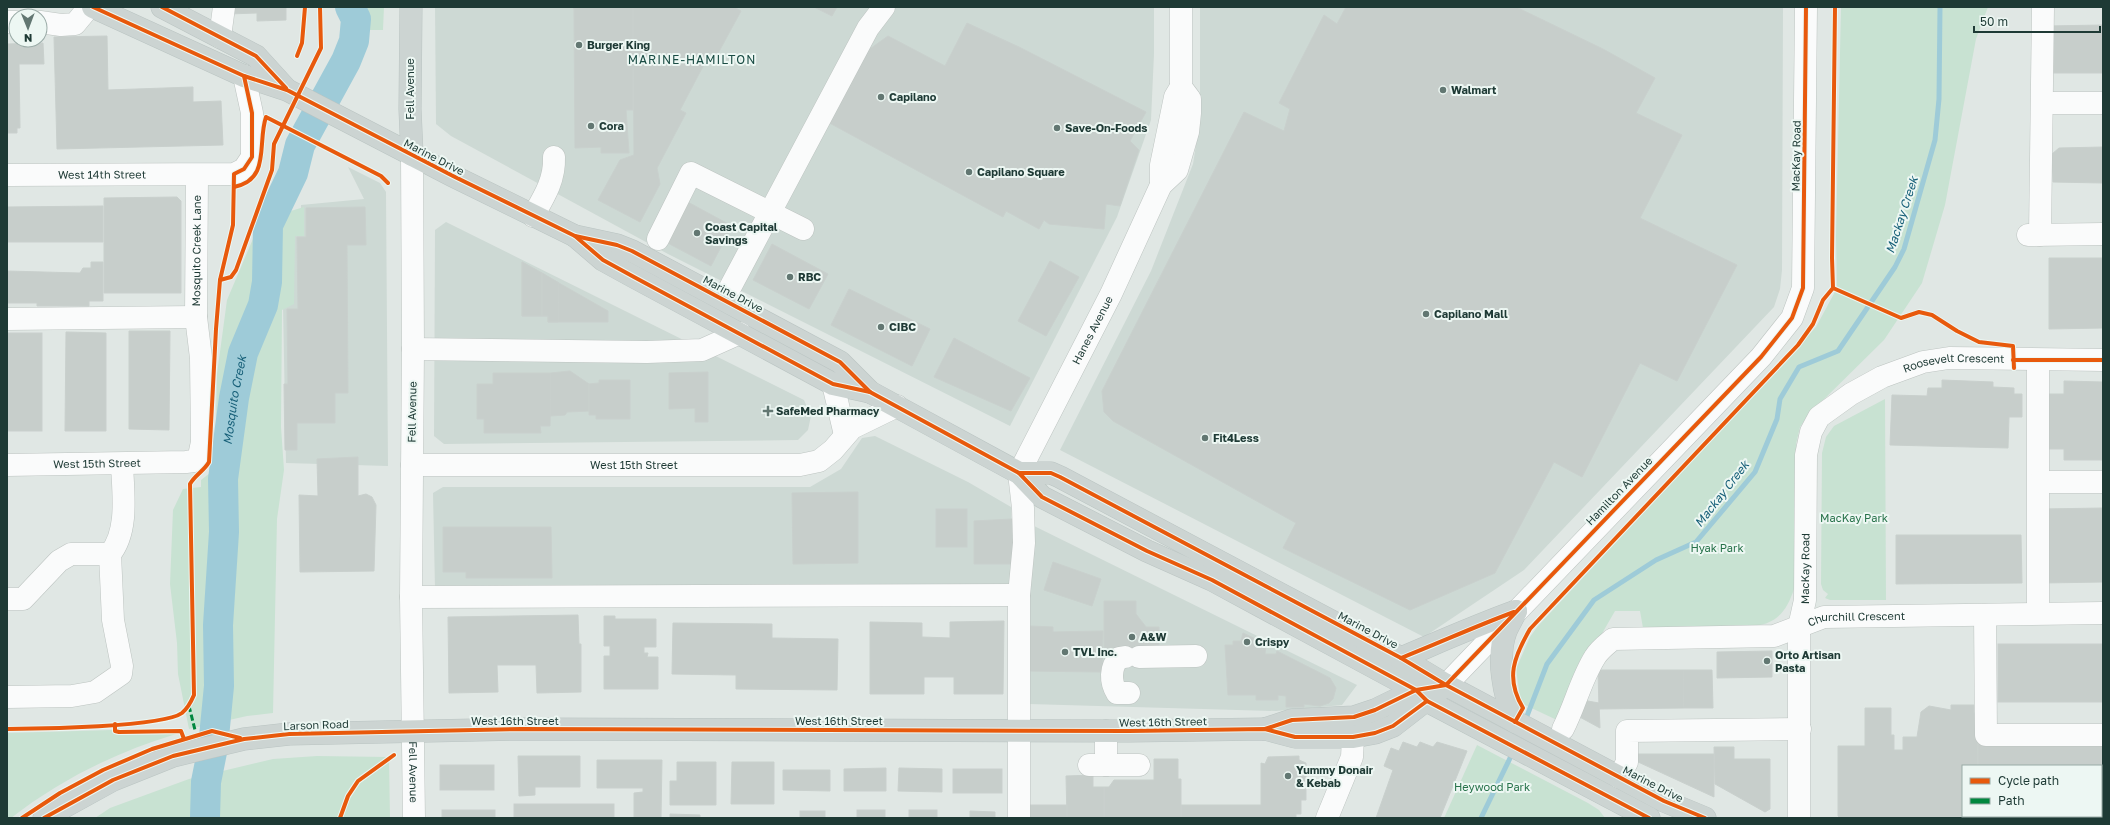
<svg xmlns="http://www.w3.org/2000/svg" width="2110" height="825" viewBox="0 0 2110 825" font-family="'Golos Text',sans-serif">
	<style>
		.built { fill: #cdd9d4 }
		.green { fill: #c8e2d2 }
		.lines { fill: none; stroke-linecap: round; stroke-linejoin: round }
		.stream { stroke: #9ecbd8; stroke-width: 5 }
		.river { stroke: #9ecbd8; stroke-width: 30 }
		.building { fill: #c7cecb; stroke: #c9d0cd }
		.minor-casing { stroke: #bdc4c1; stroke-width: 23 }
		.major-casing { stroke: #bac4c2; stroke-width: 23 }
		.minor { stroke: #fafbfb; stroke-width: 22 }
		.major { stroke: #ccd4d2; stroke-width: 22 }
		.quiet { stroke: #00873e; stroke-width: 3; stroke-dasharray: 6 3; stroke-linecap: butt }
		.cycleway-casing { stroke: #edf7f3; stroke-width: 6 }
		.cycleway { stroke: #e8590c; stroke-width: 4 }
		.poi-dot { fill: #627772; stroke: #edf7f3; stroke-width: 1.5 }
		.labels { text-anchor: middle; stroke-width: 4; stroke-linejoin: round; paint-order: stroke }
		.poi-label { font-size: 11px; font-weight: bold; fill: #1e3a35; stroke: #edf7f3; text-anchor: start }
		.street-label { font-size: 11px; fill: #1e3a35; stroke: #edf7f3 }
		.park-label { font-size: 11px; fill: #27724a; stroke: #edf7f3 }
		.neighbourhood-label { font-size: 12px; letter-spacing: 1px; fill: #1a4c44; stroke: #edf7f3 }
		.water-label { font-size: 12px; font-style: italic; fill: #165f78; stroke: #edf7f3 }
	</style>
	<rect width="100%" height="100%" fill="#e0e7e4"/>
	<g class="built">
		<path d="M435 7H1154V54L1151 120 1117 217 1010 426 668 254 451 136 436 124Z"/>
		<path d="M1200 7H1783L1782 270 1780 289 1774 307 1524 570 1424 637 1060 450 1151 271 1193 164 1200 120Z"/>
		<path d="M348 167 380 183 386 192 388 466 286 463 283 305 292 235 300 232 301 205 364 199Z"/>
		<path d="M446 222 804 400 811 416 808 430 798 440 444 444 434 436 435 230Z"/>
		<path d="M875 436 968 482 1011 507 1013 587 435 589 433 493 443 487H810L841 469 862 438Z"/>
		<path d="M1026 522 1357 685 1342 705 1276 711 1029 704Z"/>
	</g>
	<g class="green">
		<path d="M351 7H384L383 30H351Z"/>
		<path d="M1841 7H1988L1976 39 1945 205 1922 283 1884 340 1808 415 1800 427 1796 444 1794 589C1788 607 1780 621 1760 625L1643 628 1640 611H1615L1585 663 1559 721 1525 705 1520 697 1516 669 1530 637 1538 626 1816 327 1837 288 1836 236Z"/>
		<path d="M304 207V236H295L294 304 282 310 281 427 284 470 277 519 273 713 247 716 189 729 178 674 177 643 170 584 173 510 183 489 201 487V480L210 473 215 462 217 374 227 300 261 220Z"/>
		<path d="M1885 399 1886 600H1830L1825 598 1828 594 1823 590 1821 584 1822 453 1826 437 1834 426Z"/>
		<path d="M112 730 113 733 118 735 176 734C116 752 60 780 11 818H7V733Z"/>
		<path d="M1477 745 1588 803 1599 810 1605 818H1444Z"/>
		<path d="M317 756 389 757 390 818H95L110 808 189 779 273 759Z"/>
	</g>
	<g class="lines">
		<g class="stream">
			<path d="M1525 721 1547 664 1594 600 1656 560 1696 542 1755 472 1777 419 1780 399 1799 367 1838 351 1895 267 1904 249 1935 140 1939 99 1940 7"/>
			<path d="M1481 818 1513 752"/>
		</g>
		<path class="river" id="s1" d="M205 818 206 782 213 747 219 686 218 625 224 532 223 479 234 398 243 353 263 305 267 282 268 225 293 173 300 145 346 61 354 41 356 19 350 7"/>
	</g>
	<g class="building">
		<path d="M229 7H286V20L257 21V13L229 14Z"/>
		<path d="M572 7H633V110H626L629 153H601V147L575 148 574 9Z"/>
		<path d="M633 7H734L741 11 716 57 710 53 680 110 686 113 657 168 660 184 640 222 598 200 620 160 634 155Z"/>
		<path d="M814 7H837L832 16Z"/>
		<path d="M1346 7H1516L1603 49 1655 78 1636 113 1682 135 1640 218 1737 265 1677 381 1640 363 1582 477 1554 462 1495 573 1410 610 1283 548 1296 523 1113 421 1104 412 1102 391 1244 112 1284 131 1290 109 1279 103 1324 15 1337 24Z"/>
		<path d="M967 23 1019 47 1146 112 1130 141 1139 150 1120 206 1106 204 1104 229 1049 224 1044 220 1039 229 1006 211 1003 217 824 120 856 59 888 36 945 66Z"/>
		<path d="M2103 25V73H2050L2047 26Z"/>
		<path d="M107 36 108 90 193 87V102L221 101 223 145 57 149 54 37Z"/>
		<path d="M43 43 44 64H19L20 128H17V133H7V44Z"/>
		<path d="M2103 147V183L2053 182 2052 154 2059 148Z"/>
		<path d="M177 197 181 201V293H104V198Z"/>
		<path d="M684 200 732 226 711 266 662 240Z"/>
		<path d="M103 206V242H7V207Z"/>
		<path d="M365 207 366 245H347L348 393H335V423H297V450H285L284 384H288L287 309H298L297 237H306V208Z"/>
		<path d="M772 244 828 274 809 309 753 280Z"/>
		<path d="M2049 258H2103V328L2049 329Z"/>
		<path d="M1050 261 1079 277 1046 336 1018 321Z"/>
		<path d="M91 262H103V301H89V306H37V303H7V271L80 273 83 268H91Z"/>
		<path d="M522 262 608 311V322H548V316H522Z"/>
		<path d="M522 262 542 273V316H522Z"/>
		<path d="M542 273 559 283 558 322H548V316H542Z"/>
		<path d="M849 289 930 329 912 366 831 325Z"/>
		<path d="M129 331H170L169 430 129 429Z"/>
		<path d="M66 332 106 333V431H65Z"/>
		<rect x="7" y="333" width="35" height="98"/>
		<path d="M954 338 1030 378 1011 411 934 377Z"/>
		<path d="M570 371 589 384V411L567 412 565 415 550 416 551 373Z"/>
		<path d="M708 372V422H695V408L669 409V373Z"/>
		<path d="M493 373H551L550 426H540L541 433H484V419H477V384H493Z"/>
		<path d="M599 380H630V419H596V415H589V384L599 383Z"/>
		<path d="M1942 380 1993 382V387L2014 388V394H2022V417H2009L2008 448 1890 445 1892 395 1927 396 1928 388H1942Z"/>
		<path d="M2064 381 2103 382V460H2064V449H2048L2049 394H2064Z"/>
		<path d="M358 457V496L366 494 372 497 376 505 374 571 300 572 299 495 318 496 317 459Z"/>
		<path d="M858 492V563L793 564 792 493Z"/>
		<path d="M2103 508V582L2043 583 2042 509Z"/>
		<rect x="936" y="509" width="31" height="38"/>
		<path d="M1012 519 1013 564H974V521Z"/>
		<path d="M443 527H551L552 578H466V572H443Z"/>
		<path d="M1896 535H2021L2022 583 1896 584Z"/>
		<path d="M1053 562 1101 579 1092 606 1044 590Z"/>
		<path d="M1104 601H1136V614L1146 627H1159V647L1104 650Z"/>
		<path d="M578 615 579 644H581V692L537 693 536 665H497L498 692 449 693 448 617Z"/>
		<path d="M604 616H615V619H656V647H644V653H648L647 657H658V689H604V656H610V646H604Z"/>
		<path d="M1004 621 1003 694H954V677H924V694H870V622L922 623V637L950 638V622Z"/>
		<path d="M673 623 772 624V638L838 639 837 690 736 689V675L672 674Z"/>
		<path d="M1029 626 1053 627V632L1103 631 1102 672 1028 671Z"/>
		<path d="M1243 633 1266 644 1265 654H1276L1277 651 1330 678 1336 688 1333 699 1329 703 1320 706 1304 704V707H1286V696L1278 695V700H1256V695H1228L1225 645H1233V641H1241Z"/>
		<rect x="1998" y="644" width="105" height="58"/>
		<path d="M1772 651V677L1717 678V652Z"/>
		<path d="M1598 670H1683L1684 708 1599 709Z"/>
		<path d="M1683 670H1712L1713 708H1684Z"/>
		<path d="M1582 700 1599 703 1600 728 1576 715Z"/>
		<path d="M1951 705H1974V713H1977L1978 766H1963V816H1978V818H1840L1838 816V746H1865V708H1891V735H1894V750H1903V737H1917L1921 712 1929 706 1951 710Z"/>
		<path d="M1403 742 1417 747 1420 742 1433 747 1437 742 1467 751 1440 818H1376L1393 770 1384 766 1391 748 1399 751Z"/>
		<path d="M1978 744H2103V818H1978V816H2101V766H1978Z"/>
		<path d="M1714 747H1734V759H1770V809L1765 812 1715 784Z"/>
		<path d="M1637 754H1714V797L1636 761Z"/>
		<path d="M518 756H580V787H535V795L519 796Z"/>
		<path d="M1299 756V760L1306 763V800H1301V814H1296V818H1181V805H1261V763L1265 764 1268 757Z"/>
		<path d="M1154 759H1178V779H1181V818H1104V787H1109L1114 780H1154Z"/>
		<path d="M597 760H662L661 818H634V793L643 792V788H597Z"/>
		<path d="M677 762H716V805H670V781H677Z"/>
		<path d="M732 762H774V804H731Z"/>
		<rect x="440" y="765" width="54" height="25"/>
		<path d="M886 768V791H844V769Z"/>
		<path d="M899 768 942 769V792L898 791Z"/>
		<rect x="953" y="769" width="49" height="24"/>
		<path d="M783 770H830V791L783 790Z"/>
		<path d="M1093 775V787H1104V818H1067L1066 776Z"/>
		<rect x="514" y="804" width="100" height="14"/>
		<rect x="1027" y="805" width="40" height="13"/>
		<rect x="442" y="810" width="53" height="8"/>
		<rect x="857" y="810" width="28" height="8"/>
		<rect x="909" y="810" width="28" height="8"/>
		<rect x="800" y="811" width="25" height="7"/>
		<path d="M970 811 995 812V818H970Z"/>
		<path d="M670 814 700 815V818H670Z"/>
	</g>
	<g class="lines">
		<defs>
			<g id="minor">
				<path d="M7 22H16"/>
				<path d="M40 22 61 25 75 24 89 7"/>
				<path d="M220 37 224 7"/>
				<path d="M2043 103H2103"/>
				<path id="s2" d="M412 155 413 349 411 597 414 818"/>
				<path id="s3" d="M7 175 234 174 244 169 252 157V113L244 76"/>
				<path d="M1161 185 1177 170 1188 132 1190 113V99L1181 87V7"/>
				<path d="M533 216C544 197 555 180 554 157"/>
				<path d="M2028 235 2103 234"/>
				<path d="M2040 235 2043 7"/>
				<path d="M658 239 691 173 803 229"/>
				<path d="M724 299 868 28 884 7"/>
				<path d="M7 319 196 317"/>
				<path d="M413 349 647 352 702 350 740 333"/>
				<path d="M2038 360V613"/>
				<path d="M833 384 845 435"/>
				<path id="s4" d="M7 465 186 462 194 461 199 456 202 442 201 358 196 317 197 176"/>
				<path id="s5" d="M412 465H800L819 461 833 450 852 428 897 406"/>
				<path d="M2040 482H2103"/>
				<path d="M411 597 1019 595"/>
				<path d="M7 599H23L59 561 71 554H110"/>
				<path d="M1985 615 1986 735H2103"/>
				<path d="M1125 657 1119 658C1110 667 1110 682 1117 693H1129"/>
				<path d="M1139 657 1196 656"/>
				<path d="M1446 685 1761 357 1792 318 1803 288 1806 7"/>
				<path d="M7 697 72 696 95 692 121 674 122 666 113 620 110 554C129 531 123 492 122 464"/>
				<path id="s6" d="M1563 729C1575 706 1581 679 1595 657 1599 650 1607 644 1613 639L1774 636 1824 617 2103 613"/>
				<path d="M1106 731V765"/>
				<path d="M1089 765H1139"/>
				<path d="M1619 777 1627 762V731L1800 729"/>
				<path id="s7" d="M1019 818V595L1024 543 1023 508 1019 473 1111 294 1161 185V165L1175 97 1181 87"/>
				<path d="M1327 818 1352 757 1354 718"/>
				<path id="s8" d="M1799 818V627L1805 600 1806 455 1811 432 1819 417 1851 394 1882 377 1923 362 1949 358 2103 360"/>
			</g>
			<g id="major">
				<path d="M93 7 244 76 287 90 453 176 575 236 617 245 632 251 840 362 870 392"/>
				<path d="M162 7 256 56 286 89"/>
				<path d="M411 7 410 109 412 155"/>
				<path d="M575 236 603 260 634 277 833 384 870 392 1019 473 1042 497 1147 551 1212 580 1416 690 1427 701 1649 818"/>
				<path d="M1019 473H1051L1060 477 1401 658 1446 685 1664 801 1705 818"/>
				<path d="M1401 658C1439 642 1477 625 1516 611"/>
				<path d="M1515 722C1504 697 1496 657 1506 631 1509 624 1513 618 1516 611"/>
				<path d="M1265 729 1292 720 1354 717 1375 710 1416 690 1426 688"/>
				<path d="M44 818 113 780 173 756 244 739 289 734 521 729 1129 731 1265 729 1295 737H1353L1375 733 1393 726 1446 685"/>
			</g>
		</defs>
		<use href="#minor" class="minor-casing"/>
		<use href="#major" class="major-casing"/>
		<use href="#minor" class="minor"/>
		<use href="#major" class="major"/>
		<path class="quiet" d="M189 706 195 730"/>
		<defs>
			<g id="cycleway">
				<path d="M93 7 244 76 287 90 453 176 575 236 617 245 632 251 840 362 870 392"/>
				<path d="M162 7 256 56 286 88"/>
				<path d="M297 56 302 43 305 7"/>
				<path d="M234 187C271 180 257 143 266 117L381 176 388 183"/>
				<path d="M575 236 603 260 634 277 833 384 870 392 1019 473 1042 497 1147 551 1212 580 1416 690 1427 701 1649 818"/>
				<path d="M220 280 231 277 236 270 272 170 274 144 321 48 320 7"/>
				<path d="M1833 288 1901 318 1919 312 1932 315 1957 331 1979 342 2013 346 2014 368"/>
				<path d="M2013 360H2103"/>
				<path d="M1019 473H1051L1060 477 1401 658 1446 685 1664 801 1705 818"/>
				<path d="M1401 658C1439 643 1476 626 1514 612"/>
				<path d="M1446 685 1761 357 1792 318 1803 288 1806 7"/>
				<path d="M1515 722 1523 708C1505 678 1514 657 1530 629L1798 345 1813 324 1823 300 1833 288 1832 258 1835 7"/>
				<path d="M115 724V731L119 732 181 731 184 739"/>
				<path d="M7 729C37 729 163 727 182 713 188 708 191 702 194 695L190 484C195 475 204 471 209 462L216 329 220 280 233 225 234 174 244 169 252 157V113L244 76"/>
				<path d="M1265 729 1292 720 1354 717 1375 710 1416 690 1446 685"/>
				<path d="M22 818 60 793 103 770 152 749 212 731 240 738"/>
				<path d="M44 818 113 780 173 756 244 739 289 734 521 729 1129 731 1265 729 1295 737H1353L1375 733 1393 726 1427 701"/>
				<path d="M340 818 348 796 358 781 394 755"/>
			</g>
		</defs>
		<use href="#cycleway" class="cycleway-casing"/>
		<use href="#cycleway" class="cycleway"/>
	</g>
	<g class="poi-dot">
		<circle cx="579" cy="45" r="4"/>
		<circle cx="1443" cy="90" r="4"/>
		<circle cx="881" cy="97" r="4"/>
		<circle cx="591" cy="126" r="4"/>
		<circle cx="1057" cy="128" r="4"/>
		<circle cx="969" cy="172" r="4"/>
		<circle cx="697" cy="233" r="4"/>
		<circle cx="790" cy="277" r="4"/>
		<circle cx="1426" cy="314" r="4"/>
		<circle cx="881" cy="327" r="4"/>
		<path d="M766 405h4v4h4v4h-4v4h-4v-4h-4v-4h4z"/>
		<circle cx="1205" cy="438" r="4"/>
		<circle cx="1132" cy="637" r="4"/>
		<circle cx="1247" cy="642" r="4"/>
		<circle cx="1065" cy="652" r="4"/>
		<circle cx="1767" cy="661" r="4"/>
		<circle cx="1288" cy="776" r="4"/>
	</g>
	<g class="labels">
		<g class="poi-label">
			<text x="587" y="49">Burger King</text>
			<text x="1451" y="94">Walmart</text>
			<text x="889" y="101">Capilano</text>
			<text x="599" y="130">Cora</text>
			<text x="1065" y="132">Save-On-Foods</text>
			<text x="977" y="176">Capilano Square</text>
			<text x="705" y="231">Coast Capital<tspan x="705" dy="13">Savings</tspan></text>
			<text x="798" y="281">RBC</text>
			<text x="1434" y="318">Capilano Mall</text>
			<text x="889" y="331">CIBC</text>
			<text x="776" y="415">SafeMed Pharmacy</text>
			<text x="1213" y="442">Fit4Less</text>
			<text x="1140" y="641">A&amp;W</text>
			<text x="1255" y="646">Crispy</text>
			<text x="1073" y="656">TVL Inc.</text>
			<text x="1775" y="659">Orto Artisan<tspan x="1775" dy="13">Pasta</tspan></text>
			<text x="1296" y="774">Yummy Donair<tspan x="1296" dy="13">&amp; Kebab</tspan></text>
		</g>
		<g class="street-label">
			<text transform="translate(410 89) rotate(-90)" y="4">Fell Avenue</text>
			<text transform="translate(1796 156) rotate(-89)" y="4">MacKay Road</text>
			<text transform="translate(434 157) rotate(27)" y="4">Marine Drive</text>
			<text dy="4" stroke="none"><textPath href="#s3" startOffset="95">West 14th Street</textPath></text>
			<text dy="4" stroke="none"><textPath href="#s4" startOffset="400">Mosquito Creek Lane</textPath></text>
			<text transform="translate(733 294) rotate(28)" y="4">Marine Drive</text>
			<text dy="4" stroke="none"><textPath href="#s7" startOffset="506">Hanes Avenue</textPath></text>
			<text dy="4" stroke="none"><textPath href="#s8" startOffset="553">Roosevelt Crescent</textPath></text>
			<text transform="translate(412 412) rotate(-89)" y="4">Fell Avenue</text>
			<text dy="4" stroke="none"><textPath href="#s4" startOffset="90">West 15th Street</textPath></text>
			<text dy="4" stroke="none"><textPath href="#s5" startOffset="222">West 15th Street</textPath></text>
			<text transform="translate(1619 491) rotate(-46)" y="4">Hamilton Avenue</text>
			<text dy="4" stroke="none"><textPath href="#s8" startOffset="250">MacKay Road</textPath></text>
			<text dy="4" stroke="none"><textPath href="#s6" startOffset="351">Churchill Crescent</textPath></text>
			<text transform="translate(1368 630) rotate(28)" y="4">Marine Drive</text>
			<text x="515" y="725">West 16th Street</text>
			<text x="839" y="725">West 16th Street</text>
			<text transform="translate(1163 722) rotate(-1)" y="4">West 16th Street</text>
			<text transform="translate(316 725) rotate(-2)" y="4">Larson Road</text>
			<text dy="4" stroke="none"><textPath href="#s2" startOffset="617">Fell Avenue</textPath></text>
			<text transform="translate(1653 784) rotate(27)" y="4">Marine Drive</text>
		</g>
		<g class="park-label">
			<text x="1854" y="522">MacKay Park</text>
			<text x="1717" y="552">Hyak Park</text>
			<text x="1492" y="791">Heywood Park</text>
		</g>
		<g class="neighbourhood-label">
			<text x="692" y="64">MARINE-HAMILTON</text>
		</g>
		<g class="water-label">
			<text transform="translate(1902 215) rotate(-72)" y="4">Mackay Creek</text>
			<text dy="4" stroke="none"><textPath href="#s1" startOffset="420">Mosquito Creek</textPath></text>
			<text transform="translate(1722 494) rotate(-52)" y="4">Mackay Creek</text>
		</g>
	</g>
	<rect width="2110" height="825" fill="none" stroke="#1e3a35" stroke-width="16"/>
	<rect x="1962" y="765" width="140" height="52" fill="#edf7f3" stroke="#9aaba7"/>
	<rect x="1970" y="778" width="20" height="6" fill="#e8590c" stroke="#9aaba7"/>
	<text x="1998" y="785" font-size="12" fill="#1e3a35">Cycle path</text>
	<rect x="1970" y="798" width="20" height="6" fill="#00873e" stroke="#9aaba7"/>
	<text x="1998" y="805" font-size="12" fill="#1e3a35">Path</text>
	<g transform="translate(28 28) rotate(179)"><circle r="19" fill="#edf7f3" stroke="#9aaba7"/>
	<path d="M0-3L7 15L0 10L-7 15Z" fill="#627772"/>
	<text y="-6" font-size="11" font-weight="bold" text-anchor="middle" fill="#1e3a35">N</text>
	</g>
	<path d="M1974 26v6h126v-6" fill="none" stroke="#1e3a35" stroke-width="2"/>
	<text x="1980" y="26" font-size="12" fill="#1e3a35" stroke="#edf7f3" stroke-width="3" paint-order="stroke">50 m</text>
</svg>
